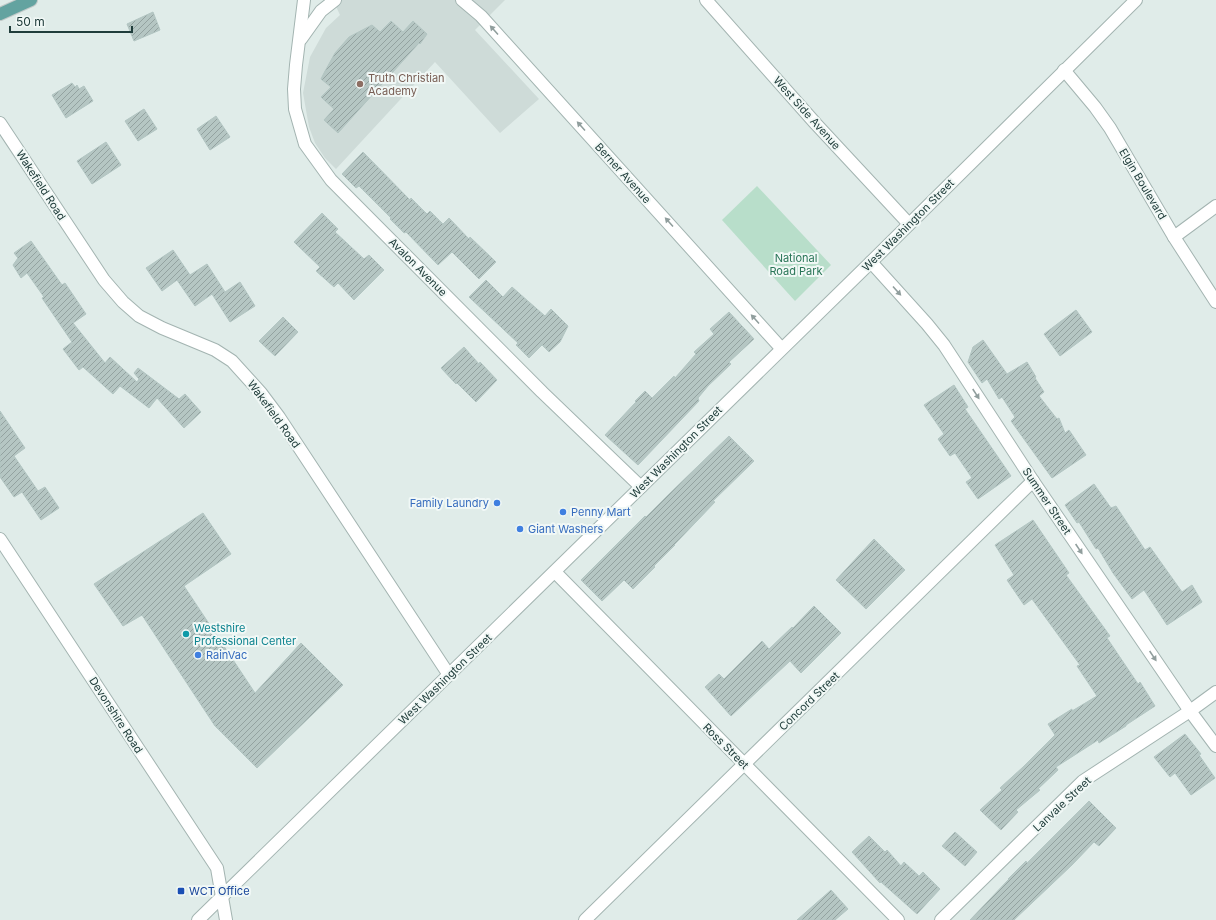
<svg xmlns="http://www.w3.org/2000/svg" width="1216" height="920" viewBox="0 0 1216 920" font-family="Inter,sans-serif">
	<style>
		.built { fill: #cedbd8 }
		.park { fill: #b8deca }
		.building { fill: url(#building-hatch); stroke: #b2c5c2 }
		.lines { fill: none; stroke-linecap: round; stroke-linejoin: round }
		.minor-casing { stroke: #a3b4b1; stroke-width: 14 }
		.major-casing { stroke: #c1c9c8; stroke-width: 14 }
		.minor { stroke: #fff; stroke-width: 12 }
		.major { stroke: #63a3a0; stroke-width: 12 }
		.oneway { fill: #909e9d }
		.education-dot { fill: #8d6e63; stroke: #f1f8f6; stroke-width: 1.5 }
		.shop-dot { fill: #3f7fe0; stroke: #f1f8f6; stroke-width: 1.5 }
		.culture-dot { fill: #0f9aa8; stroke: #f1f8f6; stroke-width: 1.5 }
		.transit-dot { fill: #1a4fb4; stroke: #f1f8f6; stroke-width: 1.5 }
		.labels { text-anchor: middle; stroke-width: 4; stroke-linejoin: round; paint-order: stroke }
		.education-label { font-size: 11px; fill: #785e54; stroke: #f1f8f6; text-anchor: start }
		.street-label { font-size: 11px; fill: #203d3b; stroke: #f1f8f6 }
		.park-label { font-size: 11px; fill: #297557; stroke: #f1f8f6 }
		.shop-label { font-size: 11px; fill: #366cbe; stroke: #f1f8f6; text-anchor: start }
		.culture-label { font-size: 11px; fill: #0d838f; stroke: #f1f8f6; text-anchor: start }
		.transit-label { font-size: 11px; fill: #164399; stroke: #f1f8f6; text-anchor: start }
	</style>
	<defs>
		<pattern id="building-hatch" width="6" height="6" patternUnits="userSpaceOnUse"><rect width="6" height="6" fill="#b5c6c3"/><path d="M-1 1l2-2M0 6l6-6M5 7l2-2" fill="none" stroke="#93a2a0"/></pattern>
	</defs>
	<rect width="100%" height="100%" fill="#e0ece9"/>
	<path class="built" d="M333 0H505L475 30 539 99 500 133 435 62 336 169 325 158 315 143 309 127 303 93 310 57 326 28 340 15Z"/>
	<path class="park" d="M757 186 831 265 795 301 722 220Z"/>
	<g class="building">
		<path d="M153 12 160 30 134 41 127 24Z"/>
		<path d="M391 21 403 32 413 21 427 34 420 44 419 43 338 133 324 120 334 109 321 97 331 87 321 79 324 73 335 53 349 37 372 25 380 32Z"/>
		<path d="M72 83 75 87 77 85 79 89 84 86 93 101 66 118 52 95Z"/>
		<path d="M144 109 157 129 138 141 125 121Z"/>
		<path d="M216 116 230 137 210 150 197 129Z"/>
		<path d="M106 142 121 165 92 184 77 161Z"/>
		<path d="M363 152 410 200 411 198 427 214 430 211 443 224 449 218 469 239 470 237 496 262 479 279 452 252 438 265 406 232 404 233 390 219 391 218 359 186 356 188 342 174Z"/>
		<path d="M322 213 338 229 335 232 364 259 369 255 384 270 354 300 338 283 334 287 316 271 320 267 294 242Z"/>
		<path d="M31 241 62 285 65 283 86 314 73 323 105 363 110 357 137 382 139 379 134 373 138 368 179 399 185 394 201 412 184 428 157 398 149 408 120 386 113 394 83 367 79 370 63 349 72 342 42 298 44 297 27 273 21 278 13 265 18 258 14 253Z"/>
		<path d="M173 250 190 275 207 264 225 292 240 282 255 306 230 322 212 294 195 306 177 280 162 291 146 268Z"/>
		<path d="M486 280 503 297 512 287 545 316 551 309 568 326 560 342 549 352 542 345 529 358 516 345 518 343 469 297Z"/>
		<path d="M1076 310 1092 332 1060 356 1044 334Z"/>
		<path d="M729 312 754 339 729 362 731 364 708 386 698 398 699 401 638 465 605 435 636 402 635 401 645 391 652 398 674 376 675 378 696 354 694 352 714 334 710 329Z"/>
		<path d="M283 317 298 332 275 356 259 341Z"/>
		<path d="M983 340 1007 374 1027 362 1036 377 1035 378 1044 392 1039 396 1057 419 1059 418 1065 433 1069 430 1086 455 1052 478 1011 421 1015 417 1002 397 999 399 987 379 982 383 968 362 973 347Z"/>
		<path d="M464 347 479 364 480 362 497 380 476 402 457 383 456 384 441 368Z"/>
		<path d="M954 385 968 407 965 409 1011 476 978 499 966 482 972 478 955 453 950 456 938 439 944 434 924 405Z"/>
		<path d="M0 411 25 448 14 456 38 491 45 487 59 508 41 520 22 492 14 497 0 477Z"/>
		<path d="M729 436 754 461 713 501 715 502 674 545H675L654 566 655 567 633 589 624 580 602 601 581 580 645 516 646 517 667 496Z"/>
		<path d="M1094 484 1111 508 1116 506 1145 550 1150 547 1182 592 1192 585 1202 602 1167 625 1144 590 1132 599 1113 573 1098 548 1096 549 1079 522 1077 523 1065 505Z"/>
		<path d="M203 513 231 554 184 586 255 693 301 643 343 685 257 768 215 726 142 615 123 626 94 584Z"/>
		<path d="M1033 520 1069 573 1066 575 1110 636 1107 638 1138 684 1140 682 1155 706 1126 725V726L1099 743 1098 740 1056 767 1058 770 1038 789 1040 790 1016 810 1018 812 1001 830 980 810 1002 790 1000 788 1023 767 1055 735 1048 724 1072 709V711L1097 696 1077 666 1080 665 1032 599 1024 605 1007 580 1014 575 995 545Z"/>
		<path d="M874 539 905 570 866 609 836 580Z"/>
		<path d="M814 606 841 633 801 673 790 661 731 716 705 687 719 674 724 679 762 641 769 649 792 627 793 628Z"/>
		<path d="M1185 734 1201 754 1199 755 1215 778 1191 795 1175 773 1170 777 1154 757Z"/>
		<path d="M1089 801 1116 828 1099 846 1094 842 1072 865 1014 920H970L1009 879H1008L1026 861 1027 863Z"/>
		<path d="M955 832 977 852 965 866 942 846Z"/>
		<path d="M869 836 885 852 887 850 901 866 904 862 919 876 923 872 940 889 917 914 881 882 880 883 852 852Z"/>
		<path d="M831 890 848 909 835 920H797Z"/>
	</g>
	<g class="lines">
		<defs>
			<g id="minor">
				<path d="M304 0 296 65 294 89 295 109 305 144 331 180 542 392 641 487"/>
				<path d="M462 0 481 16 781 348"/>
				<path d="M706 0 816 124 909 224"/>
				<path d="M301 39 321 11 335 0"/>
				<path d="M1064 70 1095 107 1110 128 1174 237 1216 302"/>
				<path d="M0 123 104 280 123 302 139 316 162 328 215 350 232 361 261 393 279 417 449 675"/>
				<path d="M1174 237 1216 206"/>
				<path d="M871 262 927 324 944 345 1033 481 1190 711 1216 746"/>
				<path d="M0 539 217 868 226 920"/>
				<path d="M555 572 898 920"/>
				<path d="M198 920 871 262 1136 0"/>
				<path d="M585 920 1033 481"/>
				<path d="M941 920 1083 781 1190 711 1216 692"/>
			</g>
			<path id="major" d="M0 14 31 0"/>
		</defs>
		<use href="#minor" class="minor-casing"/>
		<use href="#major" class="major-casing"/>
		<use href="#minor" class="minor"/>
		<use href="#major" class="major"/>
	</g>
	<defs><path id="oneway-solid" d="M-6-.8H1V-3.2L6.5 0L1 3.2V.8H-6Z"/></defs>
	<g class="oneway">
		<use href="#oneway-solid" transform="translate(494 30) rotate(-132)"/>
		<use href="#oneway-solid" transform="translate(581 126) rotate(-132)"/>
		<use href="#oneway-solid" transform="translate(669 222) rotate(-132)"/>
		<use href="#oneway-solid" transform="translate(897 291) rotate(48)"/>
		<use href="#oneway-solid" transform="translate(755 319) rotate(-132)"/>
		<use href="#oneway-solid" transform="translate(976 394) rotate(57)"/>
		<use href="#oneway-solid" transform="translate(1079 549) rotate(56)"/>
		<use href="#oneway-solid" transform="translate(1153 656) rotate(56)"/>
	</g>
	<circle class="education-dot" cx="360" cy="84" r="4"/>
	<g class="shop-dot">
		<circle cx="497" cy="503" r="4"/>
		<circle cx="563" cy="512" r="4"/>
		<circle cx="520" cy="529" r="4"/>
		<circle cx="198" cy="655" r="4"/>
	</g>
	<circle class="culture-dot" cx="186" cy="634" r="4"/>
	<rect class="transit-dot" x="177" y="887" width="8" height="8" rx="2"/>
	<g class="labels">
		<g class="education-label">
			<text x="368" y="82">Truth Christian<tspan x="368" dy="13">Academy</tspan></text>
		</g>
		<g class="street-label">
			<text transform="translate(807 113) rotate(48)" y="4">West Side Avenue</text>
			<text transform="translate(623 173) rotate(48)" y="4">Berner Avenue</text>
			<text transform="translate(1143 184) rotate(59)" y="4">Elgin Boulevard</text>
			<text transform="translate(41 185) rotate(57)" y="4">Wakefield Road</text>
			<text transform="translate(908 225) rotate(-45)" y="4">West Washington Street</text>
			<text transform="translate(418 267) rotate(45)" y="4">Avalon Avenue</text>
			<text transform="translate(274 414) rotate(54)" y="4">Wakefield Road</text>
			<text transform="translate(676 452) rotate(-45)" y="4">West Washington Street</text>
			<text transform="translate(1047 501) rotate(56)" y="4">Summer Street</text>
			<text transform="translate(445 679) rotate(-44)" y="4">West Washington Street</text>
			<text transform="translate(809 701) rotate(-44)" y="4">Concord Street</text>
			<text transform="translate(116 715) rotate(57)" y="4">Devonshire Road</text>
			<text transform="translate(726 746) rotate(45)" y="4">Ross Street</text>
			<text transform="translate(1062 804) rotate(-43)" y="4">Lanvale Street</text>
		</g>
		<g class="park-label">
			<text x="796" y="262">National<tspan x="796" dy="13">Road Park</tspan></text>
		</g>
		<g class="shop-label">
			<text x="489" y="507" text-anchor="end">Family Laundry</text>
			<text x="571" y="516">Penny Mart</text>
			<text x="528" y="533">Giant Washers</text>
			<text x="206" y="659">RainVac</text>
		</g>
		<g class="culture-label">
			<text x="194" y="632">Westshire<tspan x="194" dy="13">Professional Center</tspan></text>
		</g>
		<g class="transit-label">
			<text x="189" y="895">WCT Office</text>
		</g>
	</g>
	<path d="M10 26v6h122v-6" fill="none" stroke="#203d3b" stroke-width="2"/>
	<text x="16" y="26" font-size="12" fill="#203d3b" stroke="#f1f8f6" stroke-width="3" paint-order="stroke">50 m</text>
</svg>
